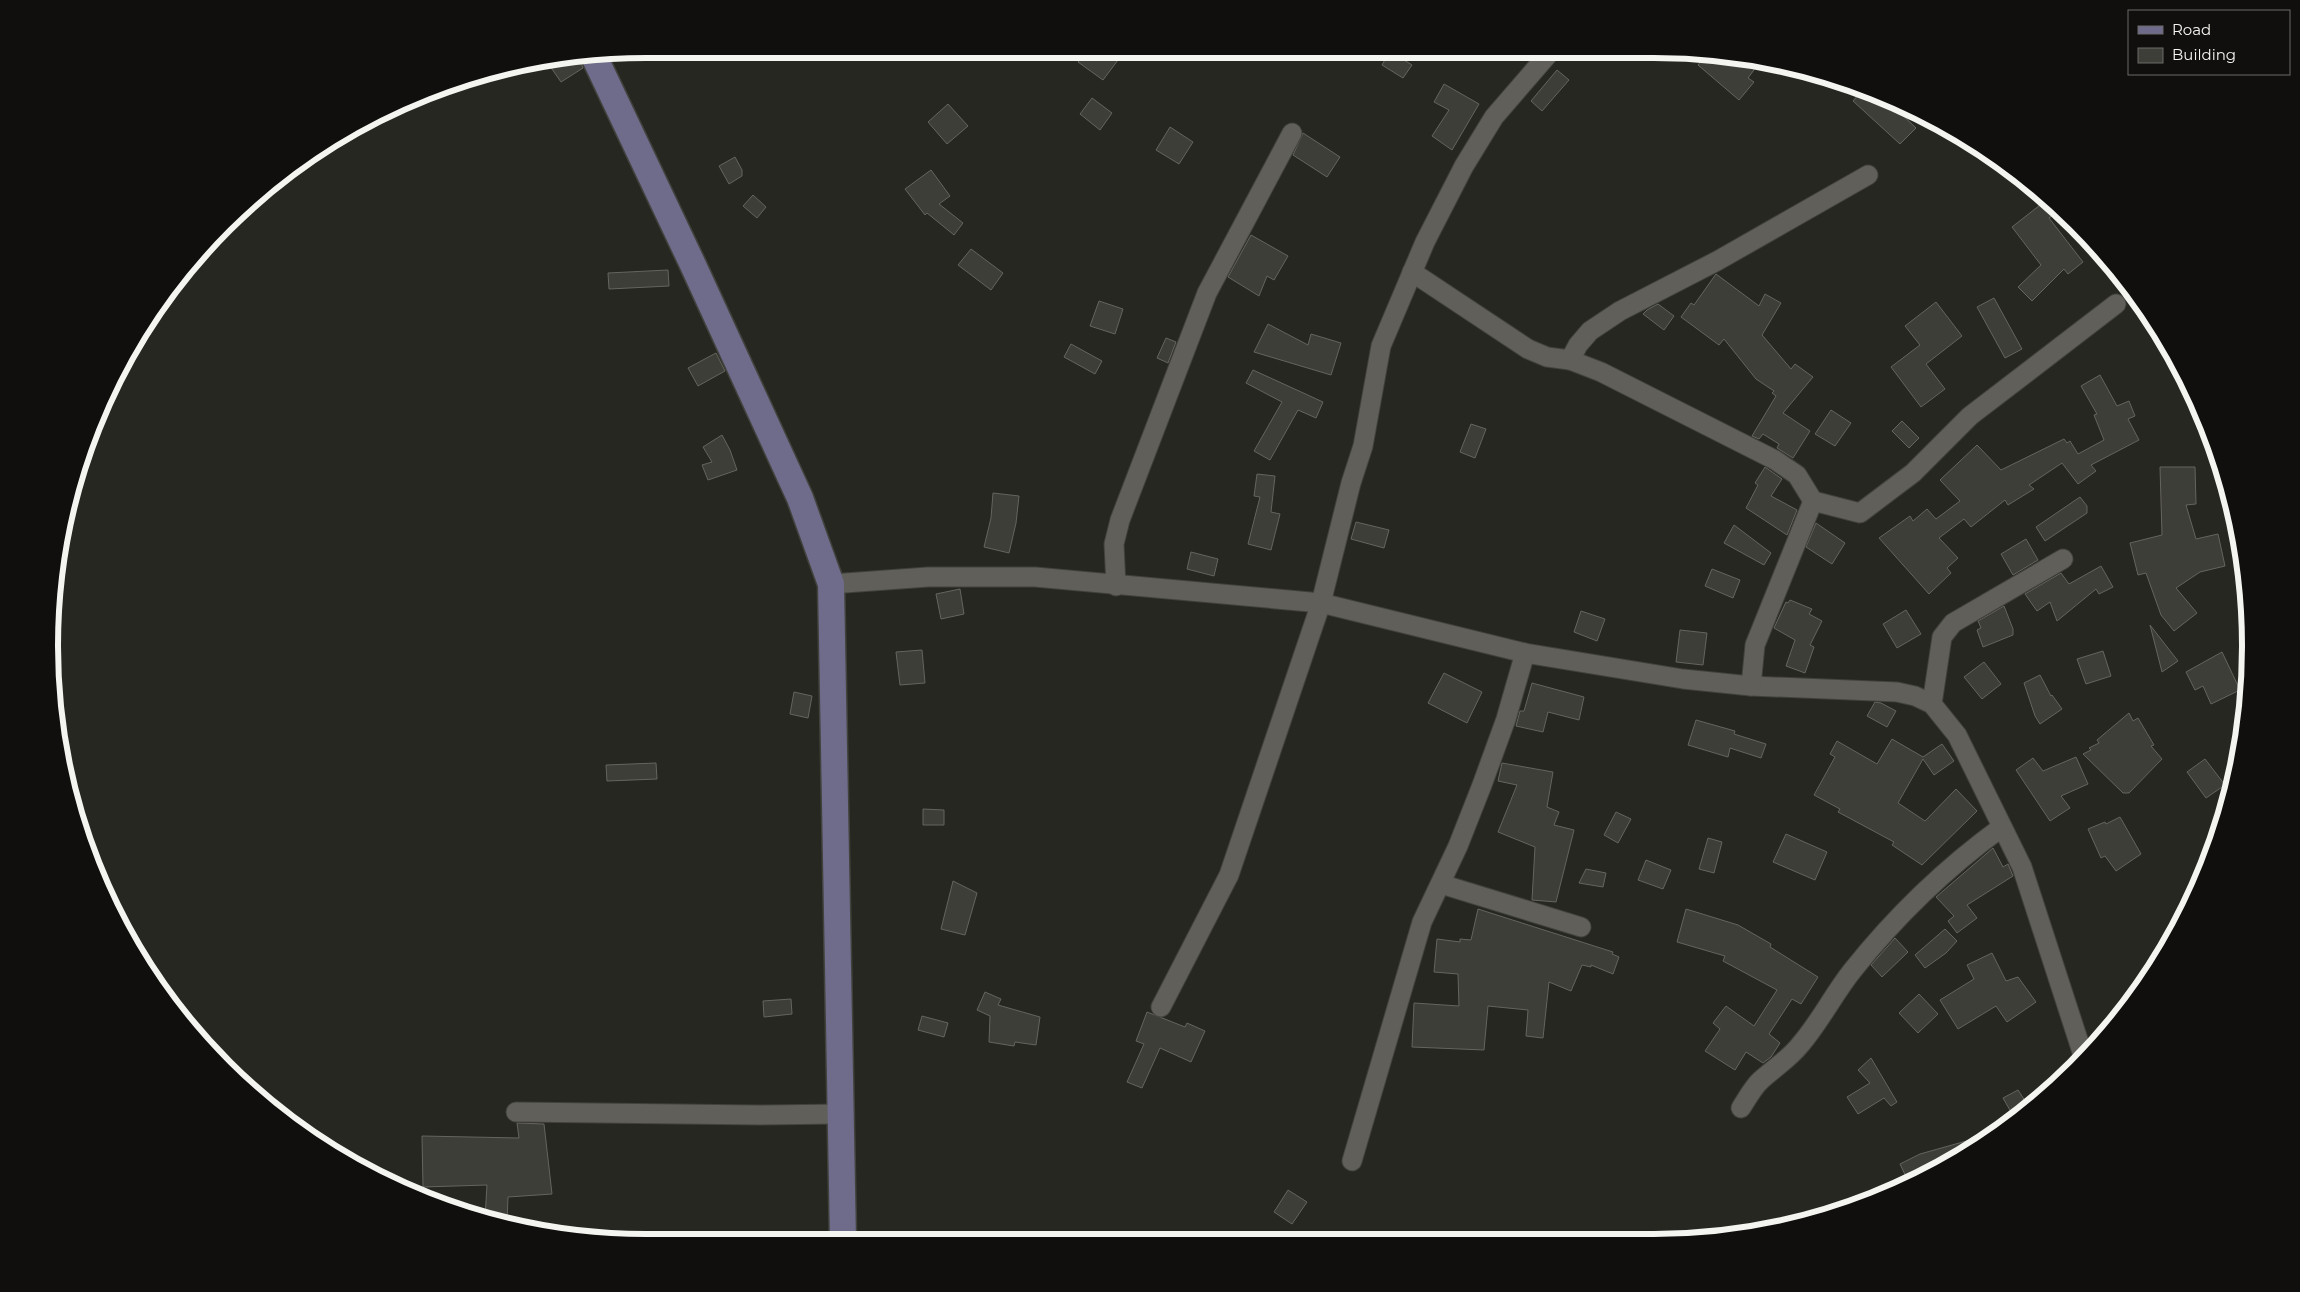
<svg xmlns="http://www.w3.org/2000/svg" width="2300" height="1292" viewBox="0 0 2300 1292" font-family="Montserrat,sans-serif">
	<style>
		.building { fill: #3e3e38; stroke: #65645f }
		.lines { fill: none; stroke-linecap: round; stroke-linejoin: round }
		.street-casing { stroke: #42423d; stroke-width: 21 }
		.secondary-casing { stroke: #42423d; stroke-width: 29 }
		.street { stroke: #605f59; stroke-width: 19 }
		.secondary { stroke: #6e6b8b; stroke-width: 26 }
		.rim { fill: none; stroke: #f4f4f0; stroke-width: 6 }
	</style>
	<rect width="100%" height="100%" fill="#272722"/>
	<g class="building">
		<path d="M1390 51 1412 65 1403 78 1382 65Z"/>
		<path d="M1085 52H1124L1103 80 1078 62Z"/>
		<path d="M1708 53 1759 63 1748 78 1754 82 1739 100 1698 65Z"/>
		<path d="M568 54H578L583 68 561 82 545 59Z"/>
		<path d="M1557 70 1569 80 1542 111 1531 101Z"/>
		<path d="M1444 84 1479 104 1452 150 1432 136 1449 110 1434 102Z"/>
		<path d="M1864 88 1895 103 1893 106 1916 128 1900 144 1853 101Z"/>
		<path d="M1092 98 1112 113 1100 130 1080 114Z"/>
		<path d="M948 104 968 126 947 144 928 122Z"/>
		<path d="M1170 127 1193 142 1179 164 1156 150Z"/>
		<path d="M1303 133 1340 157 1327 177 1293 155Z"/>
		<path d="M735 157 742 170V176L729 184 719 166Z"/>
		<path d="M931 170 950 196 939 204 963 223 954 235 927 213 925 215 905 189Z"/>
		<path d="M753 195 766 207 757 218 743 206Z"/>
		<path d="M2049 198 2060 210 2049 218 2083 262 2068 274 2064 269 2032 301 2018 287 2041 265 2012 227Z"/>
		<path d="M1251 235 1288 256 1274 280 1267 276 1259 296 1228 277Z"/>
		<path d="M971 249 1003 273 991 290 958 265Z"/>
		<path d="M668 270 669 286 609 289 608 273Z"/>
		<path d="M1716 274 1759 306 1765 294 1781 303 1762 335 1791 369 1795 364 1813 377 1783 413 1810 431 1793 458 1777 448 1779 444 1763 434 1759 439 1752 436 1776 396 1772 393 1774 391 1756 379 1724 339 1719 345 1681 317 1691 303 1694 305Z"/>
		<path d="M1994 298 2022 349 2005 358 1977 307Z"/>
		<path d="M1099 301 1123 309 1115 334 1090 326Z"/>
		<path d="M1936 302 1962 336 1926 364 1945 389 1921 407 1891 367 1920 345 1905 326Z"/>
		<path d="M1658 304 1674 316 1664 330 1643 314 1647 310Z"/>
		<path d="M1268 324 1308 345 1311 334 1341 343 1331 375 1254 352Z"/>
		<path d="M1166 338 1176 342 1168 363 1157 358Z"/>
		<path d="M1071 344 1102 361 1095 374 1064 357Z"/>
		<path d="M716 353 725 371 698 386 688 368Z"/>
		<path d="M1253 370 1323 402 1316 418 1298 410 1270 460 1254 451 1282 402 1246 383Z"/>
		<path d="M2100 375 2117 406 2129 401 2135 416 2128 419 2139 440 2091 465 2096 471 2078 484 2062 463 2029 485 2034 489 2008 505 2005 500 1971 527 1964 519 1939 538 1958 558 1947 568 1951 573 1929 594 1879 538 1910 516 1913 521 1927 509 1936 519 1960 501 1940 480 1977 445 2001 470 2064 439 2067 443 2070 441 2078 454 2104 440 2094 415 2097 414 2081 386Z"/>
		<path d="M1831 410 1851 423 1835 446 1815 434Z"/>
		<path d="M1902 421 1919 438 1909 448 1892 431Z"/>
		<path d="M1471 424 1486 429 1475 458 1460 452Z"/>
		<path d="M722 435 730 450 737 470 708 480 702 465 712 462 703 447Z"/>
		<path d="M1765 467 1782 479 1771 496 1797 510 1787 535 1746 508 1758 485 1755 483Z"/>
		<path d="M2160 467H2195L2196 504 2186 505 2196 539 2218 534 2225 566 2200 572 2176 588 2197 613 2174 631 2161 615 2146 573 2138 575 2130 543 2162 535Z"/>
		<path d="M1257 474 1275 476 1271 512 1280 514 1271 550 1248 544 1260 497 1254 496Z"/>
		<path d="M993 493 1019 496 1016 523 1009 553 984 547 991 518Z"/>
		<path d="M2080 497 2087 506V513L2045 541 2036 527Z"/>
		<path d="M1356 522 1389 530 1384 548 1351 539Z"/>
		<path d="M1816 523 1845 543 1832 564 1806 547Z"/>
		<path d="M1734 525 1771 553 1764 565 1724 543Z"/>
		<path d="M2026 539 2038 560 2013 575 2001 554Z"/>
		<path d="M1191 552 1218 559 1214 576 1187 569Z"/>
		<path d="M2101 566 2113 587 2099 594 2096 589 2057 621 2050 602 2037 611 2025 594 2061 573 2069 584Z"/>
		<path d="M1712 569 1740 580 1733 598 1705 586Z"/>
		<path d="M960 589 964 614 941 619 936 594Z"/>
		<path d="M1790 600 1812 609 1809 614 1822 621 1810 645 1814 647 1805 673 1786 666 1795 640 1774 628 1786 602 1788 603Z"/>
		<path d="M2004 606 2013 629V635L1983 647 1977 630 1981 628 1978 621Z"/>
		<path d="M1906 610 1921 634 1897 648 1883 624Z"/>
		<path d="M1581 611 1605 619 1597 641 1574 632Z"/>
		<path d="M2150 625 2178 661 2162 672Z"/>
		<path d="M1680 630 1707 633 1703 665 1676 662Z"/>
		<path d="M922 650 925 683 900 685 896 652Z"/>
		<path d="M2103 651 2111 676 2086 684 2077 659Z"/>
		<path d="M2222 652 2240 690 2211 704 2203 686 2195 690 2186 672Z"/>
		<path d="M1984 662 2001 684 1982 699 1964 677Z"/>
		<path d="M1444 673 1482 692 1467 723 1428 703Z"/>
		<path d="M2040 675 2051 696 2052 695 2062 709 2040 724 2035 716 2024 683Z"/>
		<path d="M1532 683 1584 697 1579 720 1548 712 1543 732 1516 726 1520 711H1524Z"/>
		<path d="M794 692 812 696 808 718 790 714Z"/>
		<path d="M1875 702 1881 703 1896 711 1887 727 1867 716Z"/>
		<path d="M2129 713 2133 721 2138 718 2154 745 2151 746 2162 759 2129 793H2123L2083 754 2091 750 2089 748 2099 743 2097 740Z"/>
		<path d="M1696 720 1735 731 1734 734 1766 744 1761 758 1730 748 1728 757 1688 745Z"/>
		<path d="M1892 739 1923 757 1942 744 1954 761 1934 775 1923 759 1898 803 1925 821 1956 789 1977 811 1922 865 1892 845 1894 842 1838 812 1840 809 1814 795 1835 757 1830 754 1837 741 1877 764Z"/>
		<path d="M2076 757 2088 784 2061 796 2070 808 2050 821 2016 770 2033 758 2043 771Z"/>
		<path d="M2205 759 2225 785 2206 798 2187 772Z"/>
		<path d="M656 763 657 779 607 781 606 765Z"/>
		<path d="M1502 763 1553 772 1547 807 1559 812 1554 825 1574 830 1556 902 1532 900 1535 847 1498 832 1517 785 1498 781Z"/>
		<path d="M923 809 944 810V825H923Z"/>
		<path d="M1616 812 1631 819 1618 843 1604 835Z"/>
		<path d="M2120 817 2141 854 2116 871 2105 856 2101 858 2088 829 2105 822 2106 824Z"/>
		<path d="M1786 834 1827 852 1815 880 1773 862Z"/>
		<path d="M1708 838 1722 842 1714 873 1699 869Z"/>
		<path d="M1993 848 2003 867 2008 864 2013 876 1967 905 1977 918 1957 933 1948 921 1954 916 1936 897Z"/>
		<path d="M1646 860 1671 870 1663 889 1638 880Z"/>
		<path d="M1586 869 1606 873 1603 887 1579 883Z"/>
		<path d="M953 881 977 893 965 935 941 929Z"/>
		<path d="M1478 909 1613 952 1612 954 1619 957 1613 974 1591 965V967L1582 965 1571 991 1549 982 1543 1038 1526 1036 1528 1010 1488 1006 1484 1050 1412 1047 1414 1003 1459 1006 1458 974 1434 972 1437 939 1460 942V939L1471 940Z"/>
		<path d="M1686 909 1738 925 1771 944 1770 947 1818 977 1801 1004 1792 999 1769 1034 1780 1043 1771 1057 1763 1063 1746 1052 1735 1070 1705 1051 1720 1029 1713 1023 1726 1006 1754 1026 1777 990 1723 961 1725 956 1677 942Z"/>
		<path d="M1945 929 1957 941 1946 953 1925 968 1915 955Z"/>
		<path d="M1895 938 1908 952 1882 977 1871 965Z"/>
		<path d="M1992 953 2006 981 2018 977 2036 1002 2007 1022 1996 1006 1958 1029 1940 1000 1974 979 1967 965Z"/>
		<path d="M985 992 1001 999 998 1005 1040 1017 1036 1045 1015 1042 1014 1046 989 1042 990 1016 977 1010Z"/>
		<path d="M1919 994 1938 1014 1918 1033 1899 1013Z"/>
		<path d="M791 999 792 1014 764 1017 763 1001Z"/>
		<path d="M1147 1012 1185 1027 1187 1023 1205 1031 1191 1062 1160 1048 1142 1088 1127 1082 1144 1044 1136 1041Z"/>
		<path d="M922 1016 948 1023 944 1037 918 1030Z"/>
		<path d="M1871 1058 1897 1102 1891 1106 1884 1098 1858 1114 1847 1097 1870 1083 1858 1070Z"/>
		<path d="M2018 1090 2029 1107 2015 1119 2003 1098Z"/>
		<path d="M517 1123 544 1124 552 1194 508 1197 507 1222 485 1218 487 1185 423 1187 422 1136 519 1138Z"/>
		<path d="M1977 1138 1980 1145 1908 1181 1900 1164 1920 1154Z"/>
		<path d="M1288 1190 1307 1202 1292 1224 1274 1212Z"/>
	</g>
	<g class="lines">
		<defs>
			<g id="street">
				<path d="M1412 272 1528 349 1547 357 1570 360 1601 372 1775 460 1797 475 1813 501 1860 513 1913 473 1970 416 2116 304"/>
				<path d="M1570 360 1578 345 1590 331 1620 311 1717 261 1868 175"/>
				<path d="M831 584 928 577H1035L1321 603 1525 653 1683 679 1751 686 1897 692 1915 696 1932 704 1957 735 2022 867 2084 1058"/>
				<path d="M1116 586 1114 544 1120 520 1207 293 1292 133"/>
				<path d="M1751 686 1755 645 1813 501"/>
				<path d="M1932 704 1942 637 1953 623 2063 559"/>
				<path d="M1441 884 1581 927"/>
				<path d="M1161 1007 1229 875 1321 603 1351 483 1363 446 1381 346 1425 242 1464 166 1494 117 1551 51"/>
				<path d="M1741 1108C1747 1099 1753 1087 1761 1080 1774 1068 1789 1059 1800 1045 1820 1022 1833 995 1852 971 1895 917 1947 867 2002 827"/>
				<path d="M516 1112 758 1115 841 1114"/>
				<path d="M1352 1161 1422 922 1458 846 1482 785 1506 719 1525 653"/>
			</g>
			<path id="secondary" d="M593 54 693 265 800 498 831 584 843 1241"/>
		</defs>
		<use href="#street" class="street-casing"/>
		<use href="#secondary" class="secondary-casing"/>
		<use href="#street" class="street"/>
		<use href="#secondary" class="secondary"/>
	</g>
	<path d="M0 0H2300V1292H0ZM646 58H1654A588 588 0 0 1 2242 646V646A588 588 0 0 1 1654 1234H646A588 588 0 0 1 58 646V646A588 588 0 0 1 646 58Z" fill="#100f0d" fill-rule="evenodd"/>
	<path class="rim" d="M646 58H1654A588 588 0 0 1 2242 646V646A588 588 0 0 1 1654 1234H646A588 588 0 0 1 58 646V646A588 588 0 0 1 646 58Z"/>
	<rect x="2128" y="10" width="162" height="65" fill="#100f0d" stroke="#6b6b68"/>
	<rect x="2138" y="26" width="25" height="8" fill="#6e6b8b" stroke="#6b6b68"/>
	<text x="2172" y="35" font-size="15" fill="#f4f4f0">Road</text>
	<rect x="2138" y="48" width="25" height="15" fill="#3e3e38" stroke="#6b6b68"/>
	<text x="2172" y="60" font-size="15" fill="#f4f4f0">Building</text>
</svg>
